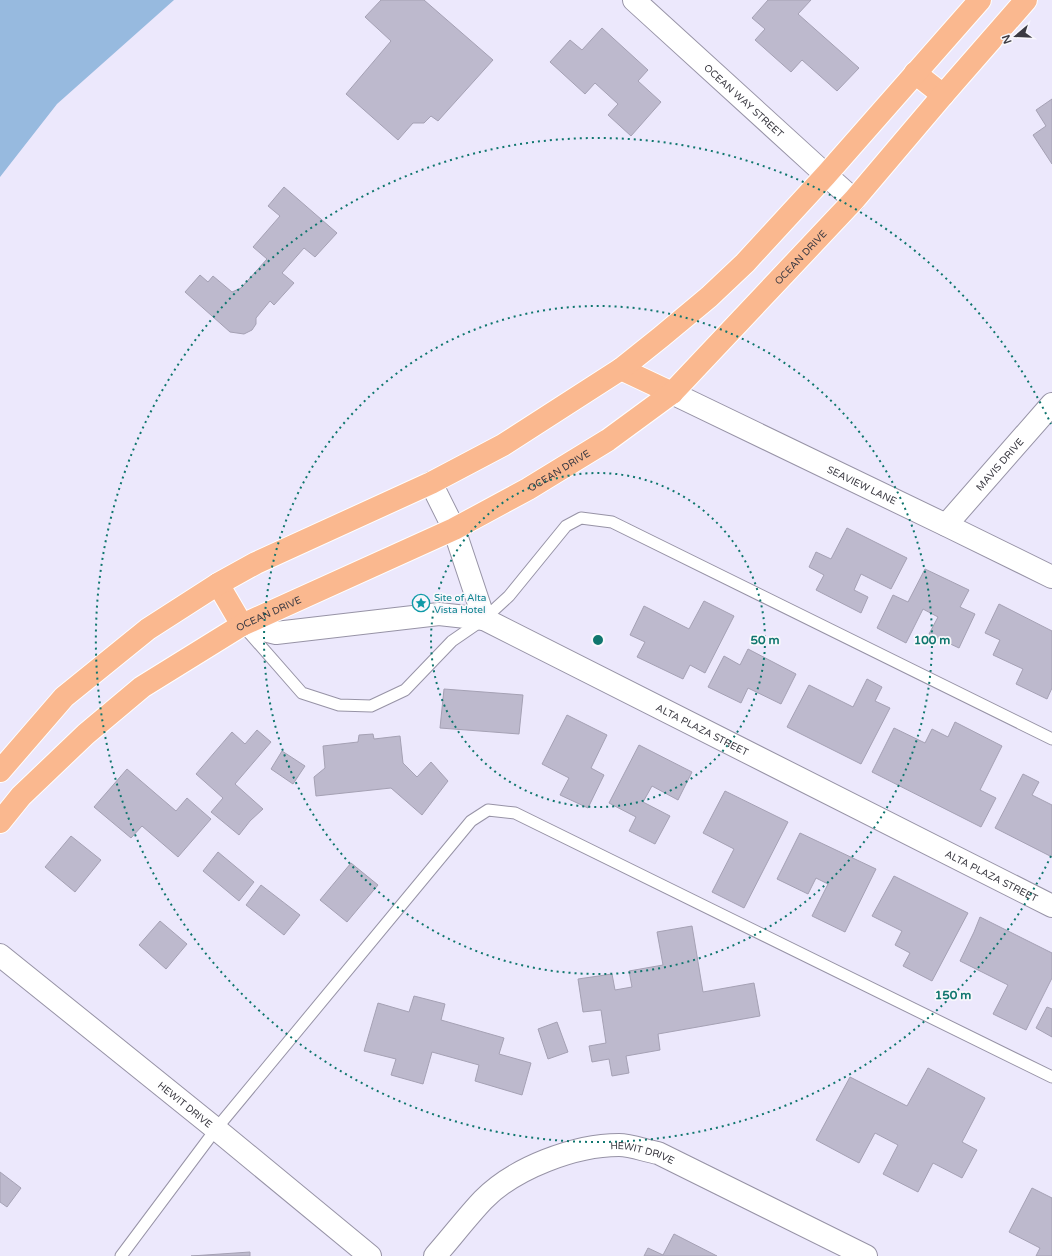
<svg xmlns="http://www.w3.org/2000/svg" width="1052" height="1256" viewBox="0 0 1052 1256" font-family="'Varela Round',sans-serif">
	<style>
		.water { fill: #97badf }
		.building { fill: #bdb9cd; stroke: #a5a1b4 }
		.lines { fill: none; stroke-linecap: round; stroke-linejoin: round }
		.service-casing { stroke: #9793a6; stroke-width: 13 }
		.minor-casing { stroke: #9793a6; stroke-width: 24 }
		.primary-casing { stroke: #fff; stroke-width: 24 }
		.service { stroke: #fff; stroke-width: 11 }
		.minor { stroke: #fff; stroke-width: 22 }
		.primary { stroke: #fab88f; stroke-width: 22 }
		.ring { fill: none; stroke: #0f766e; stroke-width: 2; stroke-dasharray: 2 4 }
		.labels { text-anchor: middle; stroke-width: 3.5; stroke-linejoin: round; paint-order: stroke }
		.street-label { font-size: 10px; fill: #3b3a42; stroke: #f8f7fc }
		.culture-label { font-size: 10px; fill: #0d838f; stroke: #f8f7fc; text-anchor: start }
		.centre { fill: #0f766e; stroke: #f8f7fc; stroke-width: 2 }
		.ring-label { font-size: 12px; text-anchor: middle; font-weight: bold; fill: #0f766e; stroke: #f8f7fc; stroke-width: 3.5; stroke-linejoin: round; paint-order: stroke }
	</style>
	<rect width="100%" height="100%" fill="#ece8fc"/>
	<path class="water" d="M0 0H174L57 104 0 177Z"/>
	<g class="building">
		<path d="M381 0H424L493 60 438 121 431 116 424 123H413L398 140 346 94 391 41 365 17Z"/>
		<path d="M768 0H811L798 14 859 68 837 91 802 60 791 72 755 40 765 29 752 18Z"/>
		<path d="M602 28 648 70 638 81 661 102 631 136 608 115 618 104 595 83 585 94 550 62 570 40 582 50Z"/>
		<path d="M1052 99V164L1033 135 1046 126 1036 110Z"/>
		<path d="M284 187 337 233 315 257 304 248 282 273 294 283 274 305 270 301 256 318V324L252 330 244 334 230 332 185 292 200 275 208 282 213 276 232 292 241 288 267 259 253 247 280 216 268 206Z"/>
		<path d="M847 528 907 558 891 589 861 574 854 590 868 597 861 613 816 590 824 575 809 567 816 552 831 559Z"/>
		<path d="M925 569 969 590 960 607 975 614 959 648 929 634 938 617 923 609 906 643 877 628 893 595 908 602Z"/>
		<path d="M704 601 734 616 705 673 690 665 683 679 637 657 645 642 630 635 644 606 689 629Z"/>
		<path d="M999 604 1052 631V688L1047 699 1016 684 1023 669 993 655 1000 640 985 633Z"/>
		<path d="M748 649 796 674 781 704 748 688 741 703 708 687 724 656 740 665Z"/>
		<path d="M867 679 882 687 875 701 890 708 861 764 787 727 809 685 853 707Z"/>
		<path d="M444 689 523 695 519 734 440 728Z"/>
		<path d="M567 715 607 735 591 768 604 775 588 808 560 795 569 778 542 764Z"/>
		<path d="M955 722 1002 746 980 790 996 798 981 827 872 772 894 728 925 743 932 729 948 737Z"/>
		<path d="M257 730 271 742 235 784 263 809 250 821 239 835 211 812 223 798 196 774 232 732 245 744Z"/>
		<path d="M373 734 374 739 400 736 403 763 417 777 431 762 448 781 422 815 391 788 316 796 314 777 325 768 323 746 358 742 359 735Z"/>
		<path d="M639 745 692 772 678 800 652 786 643 802 670 816 655 844 629 831 636 817 609 803Z"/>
		<path d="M282 751 305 766 293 784 271 769Z"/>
		<path d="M127 769 176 811 187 798 211 819 178 857 142 826 131 838 94 807Z"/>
		<path d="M1023 774 1039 782 1032 795 1052 805V857L995 828Z"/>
		<path d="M725 791 788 822 744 908 712 892 734 849 703 833Z"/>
		<path d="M800 833 876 869 845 932 812 916 828 884 816 878 808 894 777 879Z"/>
		<path d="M71 836 101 860 75 892 45 867Z"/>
		<path d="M218 852 254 882 239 901 203 871Z"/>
		<path d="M351 863 378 885 347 922 320 900Z"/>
		<path d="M894 876 968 913 932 981 903 966 910 953 895 945 902 931 872 916Z"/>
		<path d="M261 885 300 915 284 935 246 905Z"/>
		<path d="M980 917 1052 953V978L1026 1030 993 1014 1008 985 960 961 974 932Z"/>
		<path d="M160 921 187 944 166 969 139 945Z"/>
		<path d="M692 926 703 992 754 983 760 1016 658 1034 660 1050 626 1056 629 1073 612 1076 609 1059 592 1062 589 1046 606 1043 601 1010 583 1012 578 979 612 974 615 990 632 987 629 971 663 965 657 932Z"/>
		<path d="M414 996 445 1004 441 1020 504 1038 499 1054 531 1063 522 1095 475 1081 479 1065 432 1052 423 1084 391 1075 396 1059 364 1051 378 1003 409 1012Z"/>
		<path d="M1047 1007 1052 1009V1037L1036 1028Z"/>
		<path d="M557 1022 568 1052 548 1059 538 1029Z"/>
		<path d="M928 1068 985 1098 962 1142 977 1150 962 1178 933 1163 918 1192 883 1174 898 1145 875 1133 859 1163 816 1140 850 1077 907 1106Z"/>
		<path d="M0 1172 21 1188 7 1207 0 1202Z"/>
		<path d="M1032 1188 1052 1198V1256H1036L1040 1248 1009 1232Z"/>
		<path d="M674 1234 717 1256H644L648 1248 663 1255Z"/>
		<path d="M250 1252V1256H191Z"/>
	</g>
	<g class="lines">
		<defs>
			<g id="service">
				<path d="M245 628 302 693 339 705 371 706 405 690 452 641 484 619 509 596 566 526 581 518 612 522 1052 739"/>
				<path d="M121 1256 216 1129 471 821 488 810 515 813 1052 1077"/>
			</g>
			<g id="minor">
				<path id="s1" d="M634 0 826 175 854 200"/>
				<path id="s2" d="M672 393 946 525 1052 577"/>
				<path id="s3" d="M431 483 454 529 484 619 1052 906"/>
				<path id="s4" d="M946 525 1052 404"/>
				<path d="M242 625 276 633 439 614 484 619"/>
				<path id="s5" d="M0 955 216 1129 370 1256"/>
				<path id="s6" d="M435 1256C451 1238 466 1218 483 1200 514 1168 575 1145 619 1145 631 1145 646 1151 658 1153L866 1256"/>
			</g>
			<g id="primary">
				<path d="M915 73 943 95"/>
				<path d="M621 369 672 393"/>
				<path d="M218 584 242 625"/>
				<path d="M0 771 64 697 148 629 218 584 256 563 431 483 503 445 621 369 661 337 709 297 745 263 826 175 980 0"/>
				<path id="s7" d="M0 822 21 796 86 734 142 687 242 625 454 529 528 489 608 440 672 393 854 200 943 95 1026 0"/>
			</g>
		</defs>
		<use href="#service" class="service-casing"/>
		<use href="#minor" class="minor-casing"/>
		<use href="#primary" class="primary-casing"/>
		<use href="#service" class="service"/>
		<use href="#minor" class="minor"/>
		<use href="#primary" class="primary"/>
	</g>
	<g class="ring">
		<circle cx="598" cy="640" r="167"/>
		<circle cx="598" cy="640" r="334"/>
		<path d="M1051 856A502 502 0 1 1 1051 424"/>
	</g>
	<defs>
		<symbol id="sight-ring" viewBox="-11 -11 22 22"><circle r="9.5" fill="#f8f7fc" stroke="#0f9aa8" stroke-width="1.5"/><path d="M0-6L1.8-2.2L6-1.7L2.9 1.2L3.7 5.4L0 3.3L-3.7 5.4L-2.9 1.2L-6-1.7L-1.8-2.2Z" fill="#0f9aa8"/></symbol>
	</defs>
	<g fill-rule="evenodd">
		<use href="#sight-ring" x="411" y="593" width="20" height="20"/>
	</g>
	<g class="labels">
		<g class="street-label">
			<text dy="4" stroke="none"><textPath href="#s1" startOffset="149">OCEAN WAY STREET</textPath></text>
			<text dy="4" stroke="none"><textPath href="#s7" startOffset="991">OCEAN DRIVE</textPath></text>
			<text dy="4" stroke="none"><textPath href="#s4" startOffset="81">MAVIS DRIVE</textPath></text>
			<text dy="4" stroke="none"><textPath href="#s7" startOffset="667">OCEAN DRIVE</textPath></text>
			<text dy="4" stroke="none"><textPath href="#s2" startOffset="211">SEAVIEW LANE</textPath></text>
			<text dy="4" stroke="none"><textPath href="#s7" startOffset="343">OCEAN DRIVE</textPath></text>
			<text dy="4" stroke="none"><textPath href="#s3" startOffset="391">ALTA PLAZA STREET</textPath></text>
			<text dy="4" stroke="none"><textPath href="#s3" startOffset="715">ALTA PLAZA STREET</textPath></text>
			<text dy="4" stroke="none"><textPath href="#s5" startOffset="238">HEWIT DRIVE</textPath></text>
			<text dy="4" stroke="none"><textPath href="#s6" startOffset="248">HEWIT DRIVE</textPath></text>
		</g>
		<g class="culture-label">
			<text x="434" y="601">Site of Alta<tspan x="434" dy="12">Vista Hotel</tspan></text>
		</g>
	</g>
	<circle cx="598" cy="640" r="6" class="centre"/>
	<g class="ring-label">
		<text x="765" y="644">50 m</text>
		<text x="932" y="644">100 m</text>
		<text x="953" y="999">150 m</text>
	</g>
	<g transform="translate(1016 36) rotate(251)" stroke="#f8f7fc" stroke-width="3" paint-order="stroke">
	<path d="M0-3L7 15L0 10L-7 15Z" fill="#3b3a42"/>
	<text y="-6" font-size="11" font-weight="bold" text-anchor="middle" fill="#3b3a42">N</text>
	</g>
</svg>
